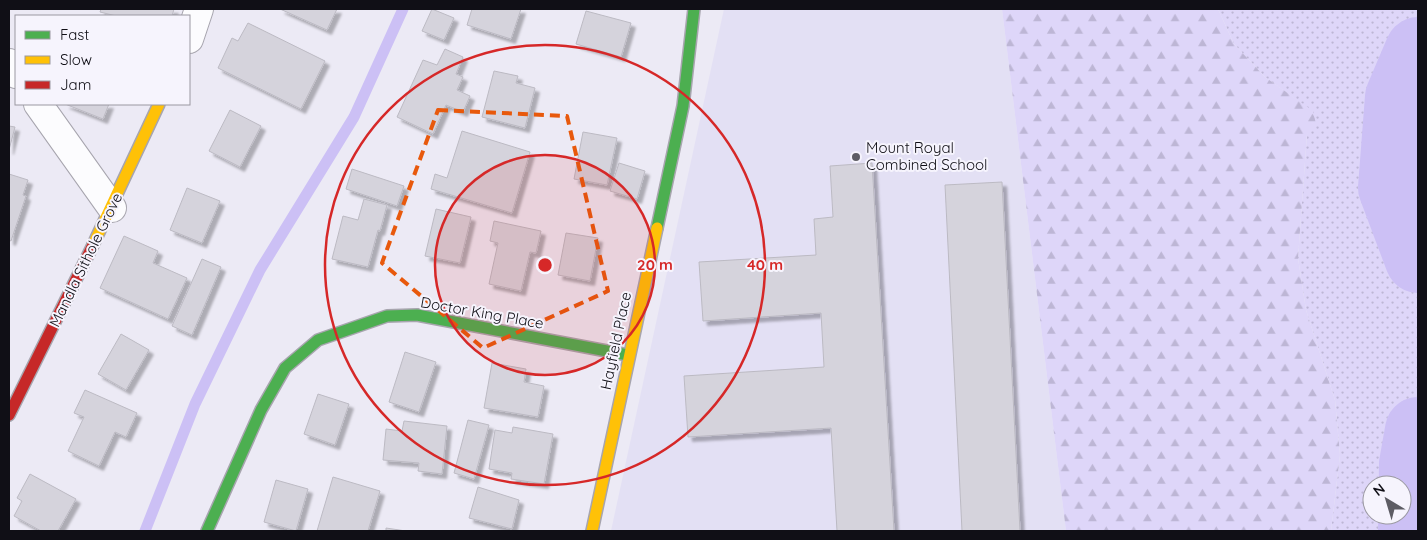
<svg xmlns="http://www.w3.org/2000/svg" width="1427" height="540" viewBox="0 0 1427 540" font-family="Quicksand,sans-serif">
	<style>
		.built { fill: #e3e0f4 }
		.grass { fill: url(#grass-dots); fill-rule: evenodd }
		.forest { fill: url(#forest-firs) }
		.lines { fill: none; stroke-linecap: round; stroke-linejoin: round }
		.stream { stroke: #ccc0f5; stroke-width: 11 }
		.river { stroke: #ccc0f5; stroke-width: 66 }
		.building { fill: #d5d3dc; stroke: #bcbac3; filter: url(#shadow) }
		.street-casing { stroke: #a7a5ae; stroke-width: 30 }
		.fast-casing { stroke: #a7a5ae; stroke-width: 14 }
		.slow-casing { stroke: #a7a5ae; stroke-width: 14 }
		.jam-casing { stroke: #a7a5ae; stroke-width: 14 }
		.street { stroke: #fcfcfe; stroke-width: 28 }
		.fast { stroke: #4caf50; stroke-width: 11 }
		.slow { stroke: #ffc107; stroke-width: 11 }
		.jam { stroke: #c62828; stroke-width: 11 }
		.marked { fill: none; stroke: #e8590c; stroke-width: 4; stroke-dasharray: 10 6; stroke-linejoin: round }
		.ring { fill: none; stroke: #d62828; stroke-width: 2.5 }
		.poi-dot { fill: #5d5c64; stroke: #f6f4fd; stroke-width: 2 }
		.labels { text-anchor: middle; stroke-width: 4; stroke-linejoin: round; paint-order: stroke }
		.poi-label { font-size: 15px; fill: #100f16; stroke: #f6f4fd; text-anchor: start }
		.street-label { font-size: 15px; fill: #100f16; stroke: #f6f4fd }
		.centre { fill: #d62828; stroke: #f6f4fd; stroke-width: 2.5 }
		.ring-label { font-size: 15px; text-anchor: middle; font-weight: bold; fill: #d62828; stroke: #f6f4fd; stroke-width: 4; stroke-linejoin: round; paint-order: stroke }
	</style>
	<defs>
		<pattern id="grass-dots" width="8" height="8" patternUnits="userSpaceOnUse" patternTransform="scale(1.25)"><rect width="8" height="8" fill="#ded6f9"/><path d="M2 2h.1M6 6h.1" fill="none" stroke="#bdb6d5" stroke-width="1.8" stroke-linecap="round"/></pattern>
		<pattern id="forest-firs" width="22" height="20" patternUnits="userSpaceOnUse" patternTransform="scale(1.25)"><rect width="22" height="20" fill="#ded6f9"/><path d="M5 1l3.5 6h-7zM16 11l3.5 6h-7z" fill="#bdb6d5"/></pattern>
		<filter id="shadow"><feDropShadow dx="4.5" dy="4.5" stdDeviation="1" flood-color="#0004"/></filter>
	</defs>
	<rect width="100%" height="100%" fill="#eceaf5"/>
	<path class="built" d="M724 9H1002L1066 531H611Z"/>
	<path class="grass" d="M1218 9H1418V531H1331L1340 455 1335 400 1306 310 1298 258 1307 134 1312 111 1265 77 1234 44ZM1372 485H1402V515H1372Z"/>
	<path class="forest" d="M1002 9H1218L1234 44 1265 77 1313 111 1316 124 1307 134 1298 258 1306 310 1335 400 1340 455 1331 531H1066Z"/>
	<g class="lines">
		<path class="stream" d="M145 531 195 404 260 270 354 117 403 9"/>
		<g class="river">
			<path d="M1418 50 1398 97 1391 188 1418 260"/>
			<path d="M1411 531 1412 464 1418 430"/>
		</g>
	</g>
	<g class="building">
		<path d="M101 9H174L172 16H116L100 12Z"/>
		<path d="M280 9H337L327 30Z"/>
		<path d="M432 9 454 18 444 40 422 31Z"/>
		<path d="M472 9H521L511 39 467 25Z"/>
		<path d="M586 11 631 23 621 57 576 44Z"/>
		<path d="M248 23 325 61 301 109 218 68 232 38 238 41Z"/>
		<path d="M445 49 463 57 456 74 463 77 457 90 470 96 463 112 446 105 433 134 397 117 423 60 437 65Z"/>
		<path d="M494 71 518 76 516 83 535 88 525 128 482 117Z"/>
		<path d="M65 104H109L103 119Z"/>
		<path d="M230 110 261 126 240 167 209 151Z"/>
		<path d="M9 126 15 127 9 150Z"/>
		<path d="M462 131 530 152 512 213 431 189 435 174 447 178Z"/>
		<path d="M583 132 617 138 607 185 574 179Z"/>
		<path d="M619 163 645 171 637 199 610 191Z"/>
		<path d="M872 163 894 531H837L831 428 688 437 684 376 824 367 821 313 703 321 699 262 816 255 814 219 833 217 830 166Z"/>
		<path d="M352 169 404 186 397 206 346 189Z"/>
		<path d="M9 174 28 180 23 195 26 196 11 241 9 240Z"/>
		<path d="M1002 182 1020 531H962L945 185Z"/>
		<path d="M187 188 220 201 202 243 170 230Z"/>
		<path d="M364 199 387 205 380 231 378 230 368 267 332 259 343 216 358 220Z"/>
		<path d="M436 209 471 217 460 263 425 256Z"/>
		<path d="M494 221 541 231 536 253 530 252 521 291 489 284 498 243 490 241Z"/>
		<path d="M566 233 598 238 590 281 558 275Z"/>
		<path d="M124 236 158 251 153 263 187 278 168 319 100 288Z"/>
		<path d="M202 259 221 267 192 335 172 326Z"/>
		<path d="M121 334 149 350 126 390 98 374Z"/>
		<path d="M405 352 436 362 419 412 389 402Z"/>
		<path d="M492 363 526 369 524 382 544 386 538 417 484 408Z"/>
		<path d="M85 390 137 413 126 437 115 432 99 466 68 451 84 417 74 413Z"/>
		<path d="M318 394 349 404 335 445 304 434Z"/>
		<path d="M468 420 489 425 474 479 454 473Z"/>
		<path d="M404 421 447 426 442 474 418 471 419 463 383 460 386 429 402 431Z"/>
		<path d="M513 427 553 434 544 484 511 479 512 473 489 469 495 430 512 433Z"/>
		<path d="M30 474 76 499 58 531H41L14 516 22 501 17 498Z"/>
		<path d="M333 477 380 491 368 531H317Z"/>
		<path d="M276 480 308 489 296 531 264 522Z"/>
		<path d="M478 487 519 500 512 529 469 518Z"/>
		<path d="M386 528 406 531H386Z"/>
	</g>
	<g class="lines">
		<defs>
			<g id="street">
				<path d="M189 39 199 9"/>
				<path d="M9 63 16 74"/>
				<path d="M38 104 112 208"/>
			</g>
			<g id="fast">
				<path d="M657 228 683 106 694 9"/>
				<path d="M207 531 261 410 285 368 318 340 387 316 417 315 628 355"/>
			</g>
			<g id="slow">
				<path d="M93 245 159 104"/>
				<path d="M592 531 657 228"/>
			</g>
			<path id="jam" d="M9 415 93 245"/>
		</defs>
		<use href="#street" class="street-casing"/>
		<use href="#fast" class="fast-casing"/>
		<use href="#slow" class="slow-casing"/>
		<use href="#jam" class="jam-casing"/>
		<use href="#street" class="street"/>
		<use href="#fast" class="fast"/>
		<use href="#slow" class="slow"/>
		<use href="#jam" class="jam"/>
	</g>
	<path class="marked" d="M438 110 567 116 608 291 483 348 382 263Z"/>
	<circle cx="545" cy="265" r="110" fill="#d62828" fill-opacity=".12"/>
	<g class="ring">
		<circle cx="545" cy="265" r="110"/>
		<circle cx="545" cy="265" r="220"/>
	</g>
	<circle class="poi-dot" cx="856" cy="157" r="5"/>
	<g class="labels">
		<g class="poi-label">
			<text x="866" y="153">Mount Royal<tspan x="866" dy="17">Combined School</tspan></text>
		</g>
		<g class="street-label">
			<text transform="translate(86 260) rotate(-64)" y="5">Mandla Sithole Grove</text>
			<text transform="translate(482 313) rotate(10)" y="5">Doctor King Place</text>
			<text transform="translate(616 341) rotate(-78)" y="5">Hayfield Place</text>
		</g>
	</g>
	<circle cx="545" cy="265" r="8" class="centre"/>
	<g class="ring-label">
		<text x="655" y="270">20 m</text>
		<text x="765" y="270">40 m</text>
	</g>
	<rect width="1427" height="540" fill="none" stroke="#100f16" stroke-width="20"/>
	<rect x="15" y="15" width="175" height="90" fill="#f6f4fd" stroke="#9a98a1"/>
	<rect x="25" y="31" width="25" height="8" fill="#4caf50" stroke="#9a98a1"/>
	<text x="60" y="40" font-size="15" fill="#100f16">Fast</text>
	<rect x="25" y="56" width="25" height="8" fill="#ffc107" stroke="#9a98a1"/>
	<text x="60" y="65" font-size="15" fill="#100f16">Slow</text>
	<rect x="25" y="81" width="25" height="8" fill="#c62828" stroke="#9a98a1"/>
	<text x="60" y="90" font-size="15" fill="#100f16">Jam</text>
	<g transform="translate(1387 500) rotate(322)"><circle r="24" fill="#f6f4fd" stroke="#9a98a1"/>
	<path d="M0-4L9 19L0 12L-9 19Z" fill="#5d5c64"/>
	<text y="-8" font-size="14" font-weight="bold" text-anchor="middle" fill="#100f16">N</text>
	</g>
</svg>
